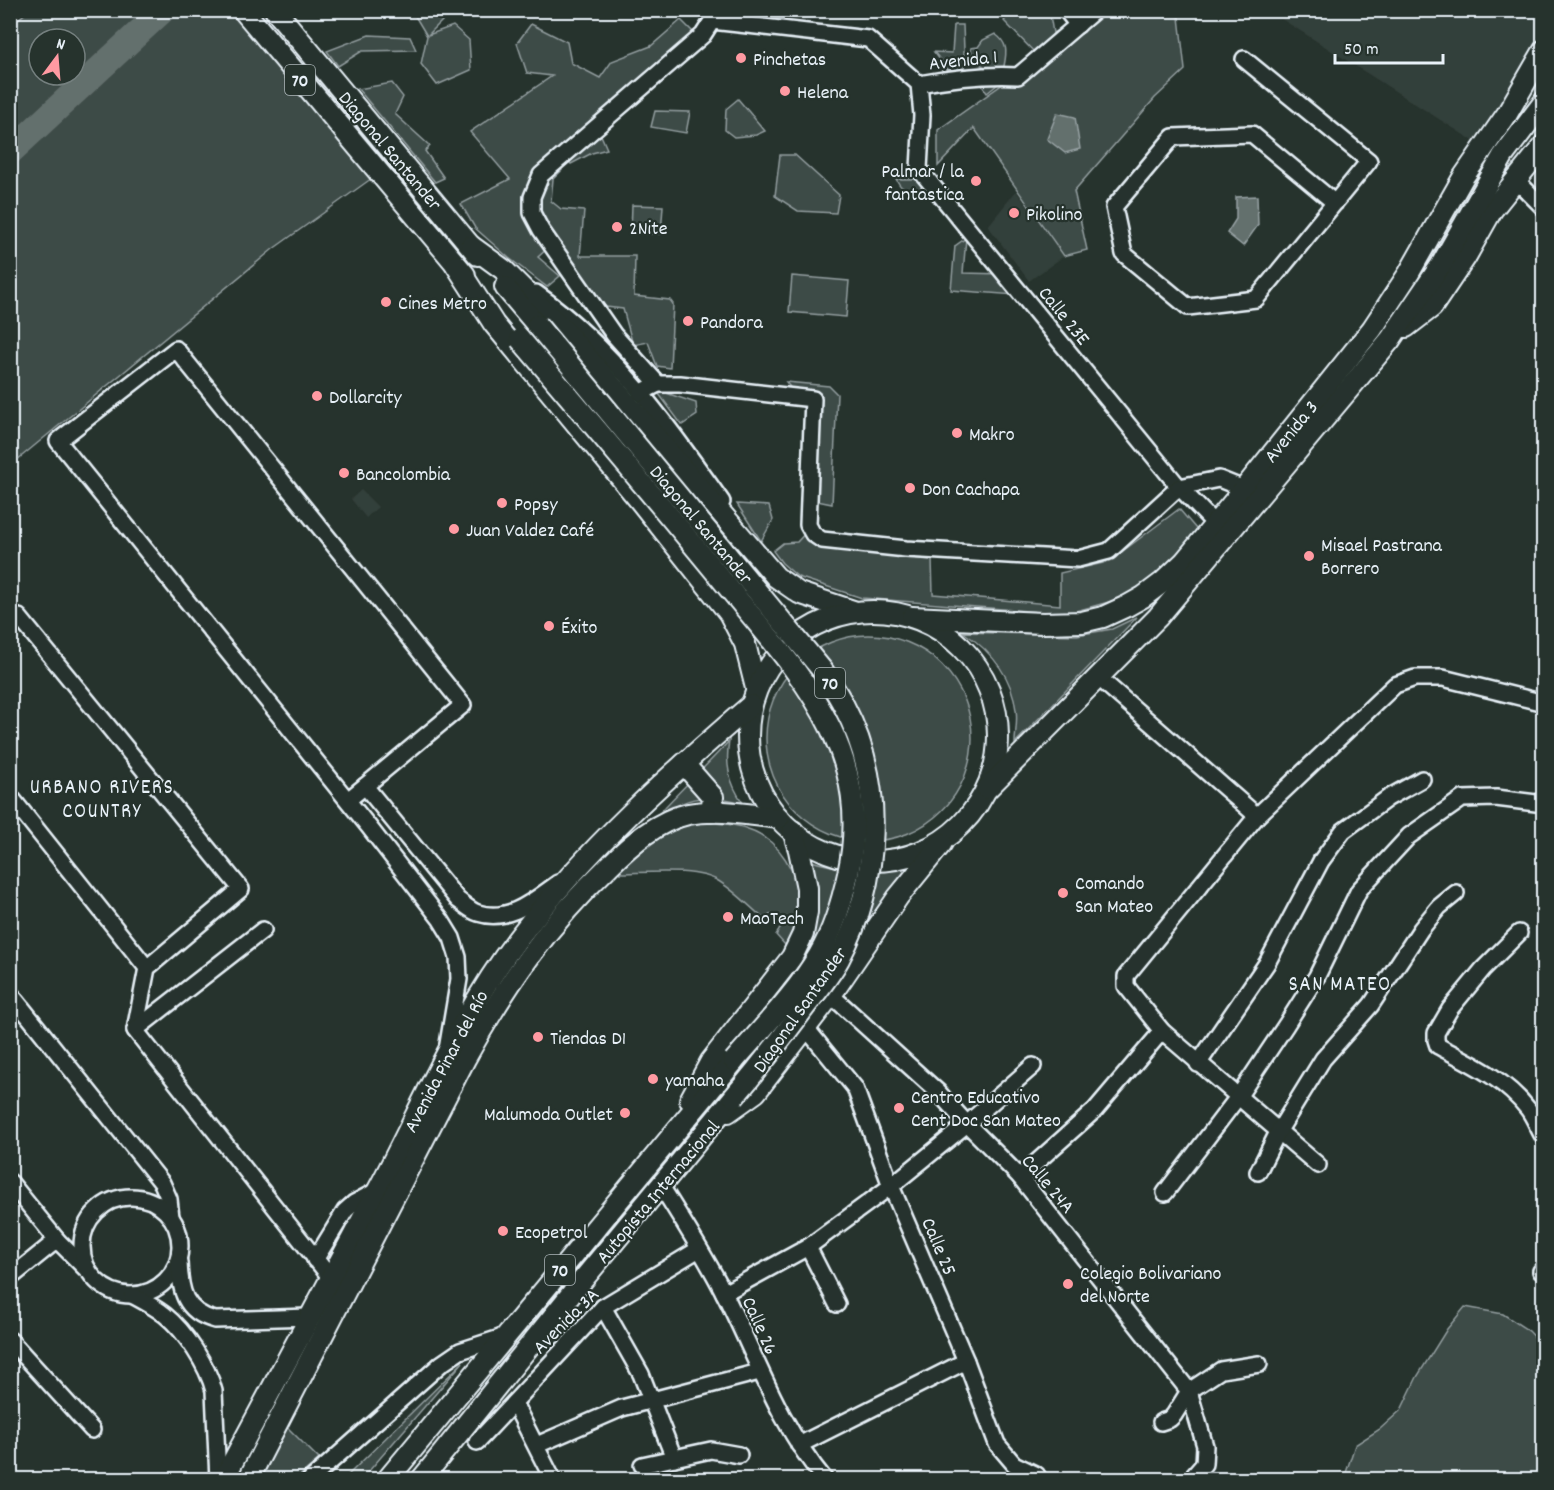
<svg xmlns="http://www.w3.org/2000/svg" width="1554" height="1490" viewBox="0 0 1554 1490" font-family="Dekko,sans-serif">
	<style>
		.built { fill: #333f3a }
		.green { fill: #3e4b47; stroke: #939ea0; stroke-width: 1.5; fill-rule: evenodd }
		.water { fill: #636f6d; stroke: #98a3a5; stroke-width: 1.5 }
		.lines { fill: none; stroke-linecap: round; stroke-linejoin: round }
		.river { stroke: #636f6d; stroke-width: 26 }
		.minor-casing { stroke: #e8f1f8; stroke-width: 20 }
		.major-casing { stroke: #e8f1f8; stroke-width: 24 }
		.minor { stroke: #26332d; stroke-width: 15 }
		.major { stroke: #26332d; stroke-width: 20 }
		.major-bridge-casing { stroke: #e8f1f8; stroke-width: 24; stroke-linecap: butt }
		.major-bridge { stroke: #26332d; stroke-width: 20 }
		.poi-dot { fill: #ff9aa2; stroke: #26332d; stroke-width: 2 }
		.labels { text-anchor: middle; stroke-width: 4.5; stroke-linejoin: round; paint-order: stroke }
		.shield { fill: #26332d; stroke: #aeb8bb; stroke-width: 1.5 }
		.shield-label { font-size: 18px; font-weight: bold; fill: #e8f1f8 }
		.poi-label { font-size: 20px; fill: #e8f1f8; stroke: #26332d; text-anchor: start }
		.street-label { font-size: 20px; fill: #e8f1f8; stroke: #26332d }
		.neighbourhood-label { font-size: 21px; letter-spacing: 1.5px; fill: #e8f1f8; stroke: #26332d }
	</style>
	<rect width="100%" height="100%" fill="#26332d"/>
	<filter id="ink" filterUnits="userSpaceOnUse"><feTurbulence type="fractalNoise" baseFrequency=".0167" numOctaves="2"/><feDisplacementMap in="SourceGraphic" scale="12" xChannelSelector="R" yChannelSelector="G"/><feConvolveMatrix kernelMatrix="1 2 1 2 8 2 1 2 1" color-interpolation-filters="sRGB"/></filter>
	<g filter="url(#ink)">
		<g class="built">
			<path d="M1269 11H1543V108L1505 161Z"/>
			<path d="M1016 191 1064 256 1029 281 988 226Z"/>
			<path d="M361 490 378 507 366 518 351 499Z"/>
		</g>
		<g class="green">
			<path d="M28 11H236L382 171 273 249 11 465 10 26ZM39 39H75V75H39Z"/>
			<path d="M412 11H452L428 35 453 26 469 40 471 70 437 85 421 64 427 36Z"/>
			<path d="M1012 11H1046L1050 15 1053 33 1066 25 1057 13 1060 11 1075 24 1037 55 1004 21Z"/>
			<path d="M1106 11H1164L1179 17 1185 70 1155 98 1074 191 1087 250 1064 256 974 128 938 166V130Z"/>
			<path d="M681 20 695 34 529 195 549 247 538 257 560 276 547 287 509 258 475 228 461 204 510 179 470 132 552 76 527 73 517 43 531 24 567 42 571 63 600 78 612 61 651 46Z"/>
			<path d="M954 25H963L965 76 956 80 934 52 952 53Z"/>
			<path d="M995 34C1008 43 1007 52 1004 66L1000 69 1007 77 987 93 977 78 987 68 972 60 971 48 978 47 983 40Z"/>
			<path d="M369 35 410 37 416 50 362 51 338 66 327 51Z"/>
			<path d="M392 83 403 97 395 114 430 146 425 151 444 178 435 182 358 89Z"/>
			<path d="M738 99 765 131 756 135 734 137 725 130 726 109Z"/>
			<path d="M655 111 690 112 686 133 651 127Z"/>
			<path d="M597 126 607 149 592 153 571 164 564 155Z"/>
			<path d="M780 155H795L839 195 836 213 798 211 775 196Z"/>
			<path d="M554 164 562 170 553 179 551 201 561 209 584 211 580 256H635L634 296 670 300 673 304 670 368 657 366 648 342 633 345 623 309 606 307 560 255 534 214 536 187Z"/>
			<path d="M896 179H919L935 194C918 197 904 195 896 179Z"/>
			<path d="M632 205 663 206 661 234 631 233Z"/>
			<path d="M966 238 963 273 1004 274 1015 295 951 290 955 246Z"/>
			<path d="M792 276 849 281 846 317 789 312Z"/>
			<path d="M786 382 829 386 837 394 832 504 812 500 816 408 804 406Z"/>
			<path d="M663 392 696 403 697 415 682 425 659 394Z"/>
			<path d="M737 504 769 506 773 520 761 541Z"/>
			<path d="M1179 509 1202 536 1172 569 1127 597 1065 614 862 598 798 577 782 563 773 551 783 543 797 542 811 527 827 549 932 560 933 594 1060 605V573L1103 563 1127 548Z"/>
			<path d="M1137 617 1015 743C1015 732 1018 721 1016 710 1012 675 991 651 963 632L1077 635 1112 629Z"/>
			<circle cx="869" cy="738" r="103"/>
			<path d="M729 741C725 764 729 783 743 803 703 791 680 798 649 825 674 795 703 770 729 741Z"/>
			<path d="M697 822C714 823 732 823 748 829 779 839 800 874 799 906 798 920 793 933 786 946L776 935 783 924 771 914 764 919C750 907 736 892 720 882 697 867 645 873 617 873L615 868C645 843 657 833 697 822Z"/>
			<path d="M808 860C838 870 874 872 904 863L911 869 831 969 803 950Z"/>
			<path d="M1465 1307 1503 1314 1529 1331 1543 1346V1479H1344L1355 1445 1380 1429 1401 1410 1417 1377 1447 1329Z"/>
			<path d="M463 1362 362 1479H344Z"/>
			<path d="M286 1426 319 1459 296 1479 257 1480Z"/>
		</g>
		<g class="water">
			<path d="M1057 113 1075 117 1080 149 1065 153 1047 139Z"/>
			<path d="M1257 196 1258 225 1243 246 1227 233 1236 219V197Z"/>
		</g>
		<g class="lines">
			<path class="river" d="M10 152 163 10"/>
			<defs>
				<g id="minor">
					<path d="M1066 10 1078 25"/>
					<path d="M712 21 868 39 919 84 922 115 919 169 1179 487 1214 523"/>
					<path d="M1244 59 1369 161 1256 299 1188 307 1124 254 1114 207 1173 137 1252 134 1335 203"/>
					<path d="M919 84C952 78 983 74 1018 76L1095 10"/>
					<path d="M1515 179 1544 208"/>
					<path d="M536 293C612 347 669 426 722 502"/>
					<path d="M658 384 614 335 541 230 532 213V197L541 175 703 35 712 21 715 10"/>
					<path d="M640 393 658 384H680L813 399 808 525 813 534 822 540 906 549 1078 559 1109 551 1179 487"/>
					<path d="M1179 487 1219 479 1244 489"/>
					<path d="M10 624 19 617 241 889 147 968 135 1030 330 1277"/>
					<path d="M1098 677 1257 816"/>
					<path d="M365 786 458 900C464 904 471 911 478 913 509 923 534 900 558 883"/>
					<path d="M10 796 147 968"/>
					<path d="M348 800 463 705 176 349 58 441 369 827 441 920 452 938 458 957 459 979 448 1044"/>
					<path d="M1519 933 1483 969 1450 1009 1436 1033V1040L1438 1046C1470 1063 1505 1079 1528 1109 1534 1117 1538 1128 1544 1138"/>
					<path d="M10 993 162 1183 169 1199 171 1217"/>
					<path d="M831 995 938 1092 967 1124 1020 1177 1189 1391 1205 1446 1204 1464 1190 1480"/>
					<path d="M806 1028 855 1088 891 1186 966 1361 997 1444 1014 1464 1037 1475"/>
					<path d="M135 1030 263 930"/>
					<path d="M1198 1064 1267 963 1321 861 1343 831 1388 798 1422 779"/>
					<path d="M1318 1165 1162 1031 1126 986V976L1257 816 1395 685 1415 678H1443L1544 703"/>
					<path d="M1258 1172 1278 1132 1323 1059 1371 1005 1421 929 1439 907 1456 893"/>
					<path d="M1020 1177 1095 1110 1162 1031"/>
					<path d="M10 1182 57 1240 87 1270"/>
					<path d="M661 1186C683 1221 706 1257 724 1293 756 1356 779 1425 825 1480"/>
					<path d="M1165 1193 1238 1097 1286 1025 1317 976 1359 890 1409 836 1462 799 1496 798 1544 804"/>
					<circle cx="131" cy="1246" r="49"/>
					<path d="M808 1247 837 1304"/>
					<path d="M315 1260 345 1211 354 1203 378 1190"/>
					<path d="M179 1262C180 1290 184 1312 215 1320L309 1317"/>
					<path d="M1541 1271 1544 1270"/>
					<path d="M10 1278 57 1240"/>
					<path d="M724 1293 808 1247 891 1186 967 1124 1033 1066"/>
					<path d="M132 1295C143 1301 155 1307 165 1315 185 1331 208 1366 214 1391L218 1480"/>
					<path d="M603 1307 641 1374 674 1458"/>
					<path d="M10 1340 92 1430"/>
					<path d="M514 1403 553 1480"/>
					<path d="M1161 1422 1170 1419 1174 1415 1189 1391 1221 1370 1259 1364"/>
					<path d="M477 1442 603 1307 699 1249"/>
					<path d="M537 1445 622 1408 759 1372"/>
					<path d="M799 1445 966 1361"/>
					<path d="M642 1465 711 1450 739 1455"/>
					<path d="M310 1480 441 1364 460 1351 503 1337"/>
				</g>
				<g id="major">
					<path d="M243 10 465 275"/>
					<path d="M275 10 478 255"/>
					<path d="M471 246 504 270 566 332 776 577 799 593 856 612"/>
					<path d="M456 265 494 324 640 501 729 613 745 644 756 688"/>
					<path d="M505 287 537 325"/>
					<path d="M1406 327 1432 307 1465 258 1492 210 1544 145"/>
					<circle cx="873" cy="736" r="125"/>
					<path d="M912 617 1043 623 1082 622 1103 617 1127 606 1143 597 1163 582 1184 562 1244 489 1372 329 1409 273 1464 176 1507 114 1544 50"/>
					<path d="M684 764 713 797 711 812"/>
					<path d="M987 789 1158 617 1390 340 1441 265 1503 156 1544 102"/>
					<path d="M690 1100 711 1061 792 957 803 934 807 912V888L799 850 793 831"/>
					<path d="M728 1112 756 1092 831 995 898 897 942 843"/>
					<path d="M223 1480C274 1383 327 1287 378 1190 423 1105 460 1014 519 937 586 850 668 776 751 705"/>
					<path d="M248 1480 465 1059C505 986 548 924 609 866 631 844 657 821 688 814 718 808 750 815 779 818"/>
					<path d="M387 1480 734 1061"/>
					<path d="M421 1480 581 1282 734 1097"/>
				</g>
			</defs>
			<use href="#minor" class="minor-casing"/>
			<use href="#major" class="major-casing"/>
			<use href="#minor" class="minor"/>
			<use href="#major" class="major"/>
			<defs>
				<g id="major-bridge">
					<path d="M537 325 823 671C830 682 838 694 844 706 886 785 880 882 839 959 828 979 812 997 799 1015 778 1043 757 1070 734 1097"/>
					<path d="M520 339C590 421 659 503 727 586 799 674 875 750 848 874 842 902 833 931 819 955 796 994 763 1027 734 1061"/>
				</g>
			</defs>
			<use href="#major-bridge" class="major-bridge-casing"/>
			<use href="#major-bridge" class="major-bridge"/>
		</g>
	</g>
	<g class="poi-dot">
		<circle cx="741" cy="58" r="6"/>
		<circle cx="785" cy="91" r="6"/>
		<circle cx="976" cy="181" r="6"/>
		<circle cx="1014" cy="213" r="6"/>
		<circle cx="617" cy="227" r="6"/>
		<circle cx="386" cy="302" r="6"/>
		<circle cx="688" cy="321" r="6"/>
		<circle cx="317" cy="396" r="6"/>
		<circle cx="957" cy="433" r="6"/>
		<circle cx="344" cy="473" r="6"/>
		<circle cx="910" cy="488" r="6"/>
		<circle cx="502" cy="503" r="6"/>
		<circle cx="454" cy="529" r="6"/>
		<circle cx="1309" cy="556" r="6"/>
		<circle cx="549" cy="626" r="6"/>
		<circle cx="1063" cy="893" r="6"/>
		<circle cx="728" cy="917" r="6"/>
		<circle cx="538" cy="1037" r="6"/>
		<circle cx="653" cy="1079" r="6"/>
		<circle cx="899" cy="1108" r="6"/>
		<circle cx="625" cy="1113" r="6"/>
		<circle cx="503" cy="1231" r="6"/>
		<circle cx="1068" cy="1284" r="6"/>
	</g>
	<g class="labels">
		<g class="shield">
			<rect x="285" y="65" width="30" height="30" rx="4.5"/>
			<rect x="815" y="668" width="30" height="30" rx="4.5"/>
			<rect x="545" y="1255" width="30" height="30" rx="4.5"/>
		</g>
		<g class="shield-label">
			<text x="300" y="86">70</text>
			<text x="830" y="689">70</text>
			<text x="560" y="1276">70</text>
		</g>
		<g class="poi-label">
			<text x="753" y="65">Pinchetas</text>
			<text x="797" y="98">Helena</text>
			<text x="964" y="177" text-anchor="end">Palmar / la<tspan x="964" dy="23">fantastica</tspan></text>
			<text x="1026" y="220">Pikolino</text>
			<text x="629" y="234">2Nite</text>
			<text x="398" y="309">Cines Metro</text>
			<text x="700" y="328">Pandora</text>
			<text x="329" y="403">Dollarcity</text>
			<text x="969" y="440">Makro</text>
			<text x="356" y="480">Bancolombia</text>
			<text x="922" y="495">Don Cachapa</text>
			<text x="514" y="510">Popsy</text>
			<text x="466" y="536">Juan Valdez Café</text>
			<text x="1321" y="551">Misael Pastrana<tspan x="1321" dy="23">Borrero</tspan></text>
			<text x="561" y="633">Éxito</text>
			<text x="1075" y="889">Comando<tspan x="1075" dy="23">San Mateo</tspan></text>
			<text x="740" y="924">MaoTech</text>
			<text x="550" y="1044">Tiendas D1</text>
			<text x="665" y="1086">yamaha</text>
			<text x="911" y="1103">Centro Educativo<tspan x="911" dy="23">Cent Doc San Mateo</tspan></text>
			<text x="613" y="1120" text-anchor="end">Malumoda Outlet</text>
			<text x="515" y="1238">Ecopetrol</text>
			<text x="1080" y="1279">Colegio Bolivariano<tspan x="1080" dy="23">del Norte</tspan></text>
		</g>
		<g class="street-label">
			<text transform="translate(963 59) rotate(-6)" y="7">Avenida 1</text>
			<text transform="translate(391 150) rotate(50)" y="7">Diagonal Santander</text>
			<text transform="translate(1065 315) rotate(51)" y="7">Calle 23E</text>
			<text transform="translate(1290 431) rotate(-51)" y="7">Avenida 3</text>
			<text transform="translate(702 524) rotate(50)" y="7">Diagonal Santander</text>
			<text transform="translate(799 1009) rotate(-55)" y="7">Diagonal Santander</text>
			<text transform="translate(445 1061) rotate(-62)" y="7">Avenida Pinar del Río</text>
			<text transform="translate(1049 1183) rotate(50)" y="7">Calle 24A</text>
			<text transform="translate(657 1191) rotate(-50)" y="7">Autopista Internacional</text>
			<text transform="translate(940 1246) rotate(67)" y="7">Calle 25</text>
			<text transform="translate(565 1320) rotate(-45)" y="7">Avenida 3A</text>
			<text transform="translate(761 1325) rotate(66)" y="7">Calle 26</text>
		</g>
		<g class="neighbourhood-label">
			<text x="102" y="793">URBANO RIVERS<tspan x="102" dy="24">COUNTRY</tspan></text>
			<text x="1340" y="990">SAN MATEO</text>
		</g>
	</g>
	<rect width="1554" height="1490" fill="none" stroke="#26332d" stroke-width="36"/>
	<rect x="18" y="18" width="1518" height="1454" fill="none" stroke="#e8f1f8" stroke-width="2" filter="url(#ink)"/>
	<g transform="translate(57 57) rotate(16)"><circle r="28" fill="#26332d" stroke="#747f7e" stroke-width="1.5"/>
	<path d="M0-4.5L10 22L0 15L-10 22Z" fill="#ff9aa2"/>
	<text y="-9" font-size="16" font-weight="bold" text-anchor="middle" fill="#e8f1f8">N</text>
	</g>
	<path d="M1335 54v9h108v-9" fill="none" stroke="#e8f1f8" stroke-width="3"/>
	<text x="1344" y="54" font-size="18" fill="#e8f1f8" stroke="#26332d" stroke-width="4.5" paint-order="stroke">50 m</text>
</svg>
